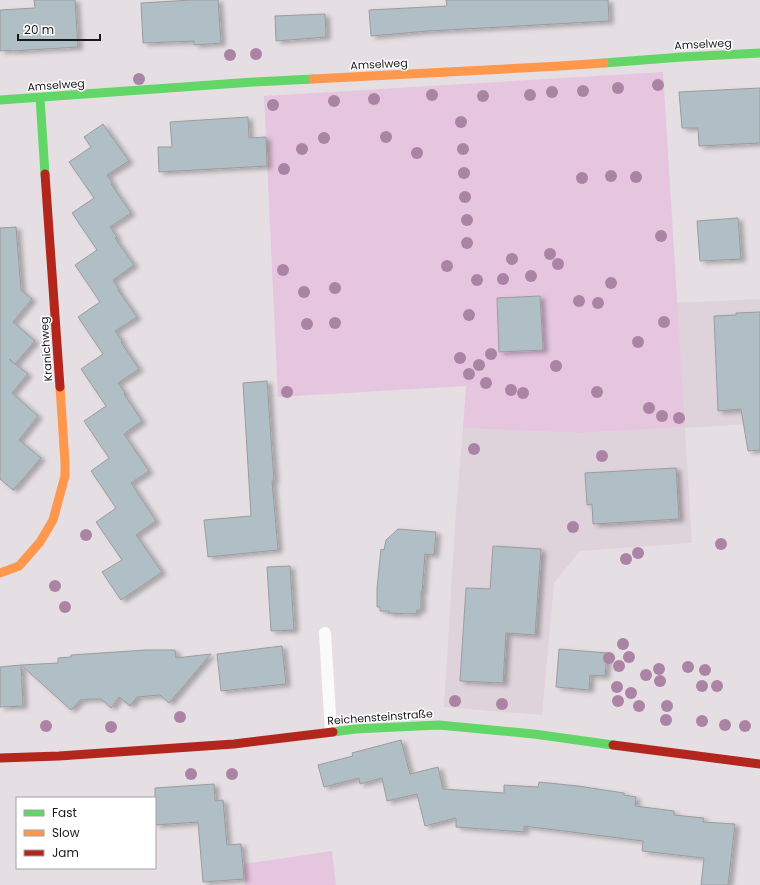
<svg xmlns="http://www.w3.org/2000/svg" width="760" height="885" viewBox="0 0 760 885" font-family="Poppins,sans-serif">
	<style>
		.built { fill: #ded2db }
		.green { fill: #e6c5df }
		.building { fill: #b0bfc5; stroke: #9c9c9e; filter: url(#shadow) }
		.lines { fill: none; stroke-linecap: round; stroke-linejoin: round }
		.lane { stroke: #fbfafb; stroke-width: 12 }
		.fast { stroke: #63d668; stroke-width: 9 }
		.slow { stroke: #ff974d; stroke-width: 9 }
		.jam { stroke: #b3261e; stroke-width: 9 }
		.tree { fill: #ab83a4 }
		.labels { text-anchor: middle; stroke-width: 3; stroke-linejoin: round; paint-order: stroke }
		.street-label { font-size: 11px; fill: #1a171a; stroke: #fff }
	</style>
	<defs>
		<filter id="shadow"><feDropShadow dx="4.5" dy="2.5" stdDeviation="2" flood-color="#0004"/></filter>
	</defs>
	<rect width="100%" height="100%" fill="#e5dfe3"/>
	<path class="built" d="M760 299V423L685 428 692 543 580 551 554 583 542 715 444 707 456 511 463 428 579 433 685 427 677 303Z"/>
	<g class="green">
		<path d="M663 72 685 427 579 433 463 428 466 386 278 397 264 96Z"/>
		<path d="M332 851 336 885H245L243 864Z"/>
	</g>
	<g class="building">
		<path d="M34 0H75L78 47 11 51V50L0 51V10L35 8Z"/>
		<path d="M191 0H218L221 43 194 45V41L143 43 141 3Z"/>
		<path d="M446 0H608L609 21 428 31 371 36 369 10 447 6Z"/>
		<path d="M325 14 326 37 276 41 275 16Z"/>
		<path d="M760 88V143L699 146 698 128H682L679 92Z"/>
		<path d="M248 117 249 138 266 137 267 166 159 172 158 147H172L170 122Z"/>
		<path d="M103 124 129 161 107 175 113 184H111L131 213 110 227 117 237 115 238 134 265 113 280 119 290H118L137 317 115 331 122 341 121 342 139 369 118 383 125 393 124 394 142 421 124 434 149 471 131 483 156 521 136 535 162 572 121 600 102 572 122 560 96 522 116 508 91 471 109 458 84 421 106 406 81 369 103 354 78 317 100 302 75 265 97 250 72 213 94 198 69 162 91 147 84 137Z"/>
		<path d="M738 218 741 259 700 261 697 221Z"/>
		<path d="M16 227 21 290 32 299 13 322 35 341 15 364 9 359 28 374 12 393 38 416 19 440 41 458 13 490 0 479V228Z"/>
		<path d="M540 296 543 350 499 352 497 298Z"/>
		<path d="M760 312V450L748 451 741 409 718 411 714 316 736 315V313Z"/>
		<path d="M267 381 274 481H272L278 550 208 557 204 520 251 516 243 383Z"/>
		<path d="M676 468 679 519 593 524 592 504 587 505 585 473Z"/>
		<path d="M398 529 436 532 434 555 425 554 422 592H421V610H417L416 614 388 613 389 611H380V607H377V588L381 549 384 550 386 540Z"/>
		<path d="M493 546 541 549 535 635 506 633 503 683 460 681 466 588 490 589Z"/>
		<path d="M290 566 294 630 271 631 267 567Z"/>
		<path d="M282 646 286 684 221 691 217 654Z"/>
		<path d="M559 649 607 653 605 676 590 675 589 690 556 687Z"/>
		<path d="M146 650H175L176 658 211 654 169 703 160 695 137 697 130 706 119 697 111 708 101 699H90L80 700 71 710 21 665 58 663V658L71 657V655Z"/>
		<path d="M21 665 23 706 0 707V667Z"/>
		<path d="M401 740 410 774 438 767 443 789 504 793V785L538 787 539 782 578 786 624 793V795L636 797 635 806 674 811V815L704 818 703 822 735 824 728 885H701L704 858 642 851 643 841 524 826V832L456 827V818L425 826 417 794 387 801 382 778 360 784 359 778 324 787 318 765 353 756 352 753Z"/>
		<path d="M214 784 215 801 223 800 227 845 241 844 244 879 203 882 198 822 155 825V788Z"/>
	</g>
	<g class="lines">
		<path class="lane" d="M325 633 331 732"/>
		<g class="fast">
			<path d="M604 63 682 57 760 53"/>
			<path d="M40 98 45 174"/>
			<path d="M0 100 253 82 313 79"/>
			<path d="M333 732 355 729 439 725 534 734 613 745"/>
		</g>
		<g class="slow">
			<path d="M313 79 560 66 604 63"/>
			<path d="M0 573 19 566 40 542 53 520 65 476V462L60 387"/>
		</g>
		<g class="jam">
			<path d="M45 174 60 387"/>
			<path d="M613 745 760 764"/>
			<path d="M0 758 59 756 234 744 333 732"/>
		</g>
	</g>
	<g class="tree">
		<circle cx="256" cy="54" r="6"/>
		<circle cx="230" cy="55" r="6"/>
		<circle cx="139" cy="79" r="6"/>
		<circle cx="658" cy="85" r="6"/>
		<circle cx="618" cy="88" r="6"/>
		<circle cx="583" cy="91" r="6"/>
		<circle cx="552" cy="92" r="6"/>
		<circle cx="432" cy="95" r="6"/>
		<circle cx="530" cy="95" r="6"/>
		<circle cx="483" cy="96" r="6"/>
		<circle cx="374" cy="99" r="6"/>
		<circle cx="334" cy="101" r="6"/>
		<circle cx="273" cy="105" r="6"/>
		<circle cx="461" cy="122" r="6"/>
		<circle cx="386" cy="137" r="6"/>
		<circle cx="324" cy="138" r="6"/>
		<circle cx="302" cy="149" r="6"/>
		<circle cx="463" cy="149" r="6"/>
		<circle cx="417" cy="153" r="6"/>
		<circle cx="284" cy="169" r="6"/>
		<circle cx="464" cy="173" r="6"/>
		<circle cx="611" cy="176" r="6"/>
		<circle cx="636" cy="177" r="6"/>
		<circle cx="582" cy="178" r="6"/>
		<circle cx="465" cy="197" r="6"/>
		<circle cx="467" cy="220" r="6"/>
		<circle cx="661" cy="236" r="6"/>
		<circle cx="467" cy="243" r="6"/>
		<circle cx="550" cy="254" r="6"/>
		<circle cx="512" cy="259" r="6"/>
		<circle cx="558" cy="264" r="6"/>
		<circle cx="447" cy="266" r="6"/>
		<circle cx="283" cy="270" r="6"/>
		<circle cx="531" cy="276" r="6"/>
		<circle cx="503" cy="279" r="6"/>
		<circle cx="477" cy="280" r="6"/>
		<circle cx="611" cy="283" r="6"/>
		<circle cx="335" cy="288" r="6"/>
		<circle cx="304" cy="292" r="6"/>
		<circle cx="579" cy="301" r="6"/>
		<circle cx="598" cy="303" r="6"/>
		<circle cx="469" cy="315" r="6"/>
		<circle cx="664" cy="322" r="6"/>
		<circle cx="335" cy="323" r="6"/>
		<circle cx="307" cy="324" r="6"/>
		<circle cx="638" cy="342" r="6"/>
		<circle cx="491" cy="354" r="6"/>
		<circle cx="460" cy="358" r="6"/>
		<circle cx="479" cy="365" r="6"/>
		<circle cx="556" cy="366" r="6"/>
		<circle cx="469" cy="374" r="6"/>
		<circle cx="486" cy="383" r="6"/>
		<circle cx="511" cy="390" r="6"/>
		<circle cx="287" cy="392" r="6"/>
		<circle cx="597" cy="392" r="6"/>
		<circle cx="523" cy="393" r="6"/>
		<circle cx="649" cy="408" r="6"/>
		<circle cx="662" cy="416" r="6"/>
		<circle cx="679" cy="418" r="6"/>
		<circle cx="474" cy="449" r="6"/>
		<circle cx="602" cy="456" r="6"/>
		<circle cx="573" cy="527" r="6"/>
		<circle cx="86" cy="535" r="6"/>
		<circle cx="721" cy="544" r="6"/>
		<circle cx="638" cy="553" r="6"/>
		<circle cx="626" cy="559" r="6"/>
		<circle cx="55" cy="586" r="6"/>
		<circle cx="65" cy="607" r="6"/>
		<circle cx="623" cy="644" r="6"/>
		<circle cx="629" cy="657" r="6"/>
		<circle cx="609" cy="658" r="6"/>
		<circle cx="619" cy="666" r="6"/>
		<circle cx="688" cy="667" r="6"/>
		<circle cx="659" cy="669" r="6"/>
		<circle cx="705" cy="670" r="6"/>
		<circle cx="646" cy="675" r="6"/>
		<circle cx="660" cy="681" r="6"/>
		<circle cx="702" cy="686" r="6"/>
		<circle cx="717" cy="686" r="6"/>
		<circle cx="617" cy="687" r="6"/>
		<circle cx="631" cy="693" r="6"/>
		<circle cx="455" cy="701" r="6"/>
		<circle cx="618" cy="701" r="6"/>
		<circle cx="502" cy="704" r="6"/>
		<circle cx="639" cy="706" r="6"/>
		<circle cx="667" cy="706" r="6"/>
		<circle cx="180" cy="717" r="6"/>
		<circle cx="666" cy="720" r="6"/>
		<circle cx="702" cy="721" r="6"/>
		<circle cx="725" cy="725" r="6"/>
		<circle cx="46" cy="726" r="6"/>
		<circle cx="745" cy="726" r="6"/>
		<circle cx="111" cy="727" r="6"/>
		<circle cx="191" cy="774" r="6"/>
		<circle cx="232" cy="774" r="6"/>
	</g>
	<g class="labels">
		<g class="street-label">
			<text transform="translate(703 44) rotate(-3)" y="4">Amselweg</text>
			<text transform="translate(379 64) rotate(-3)" y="4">Amselweg</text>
			<text transform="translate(56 85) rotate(-4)" y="4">Amselweg</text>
			<text transform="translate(46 349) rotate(-94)" y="4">Kranichweg</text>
			<text transform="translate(380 717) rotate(-4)" y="4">Reichensteinstraße</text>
		</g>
	</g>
	<rect x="16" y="797" width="140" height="72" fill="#ffffff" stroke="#a3a2a3"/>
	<rect x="24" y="810" width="20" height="6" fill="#63d668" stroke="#a3a2a3"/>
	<text x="52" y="817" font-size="12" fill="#1a171a">Fast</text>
	<rect x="24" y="830" width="20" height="6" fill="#ff974d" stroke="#a3a2a3"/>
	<text x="52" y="837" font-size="12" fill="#1a171a">Slow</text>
	<rect x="24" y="850" width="20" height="6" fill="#b3261e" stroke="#a3a2a3"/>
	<text x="52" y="857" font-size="12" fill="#1a171a">Jam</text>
	<path d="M18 34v6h82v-6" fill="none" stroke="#1a171a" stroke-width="2"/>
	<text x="24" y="34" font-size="12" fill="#1a171a" stroke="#ffffff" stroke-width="3" paint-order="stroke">20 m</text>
</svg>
